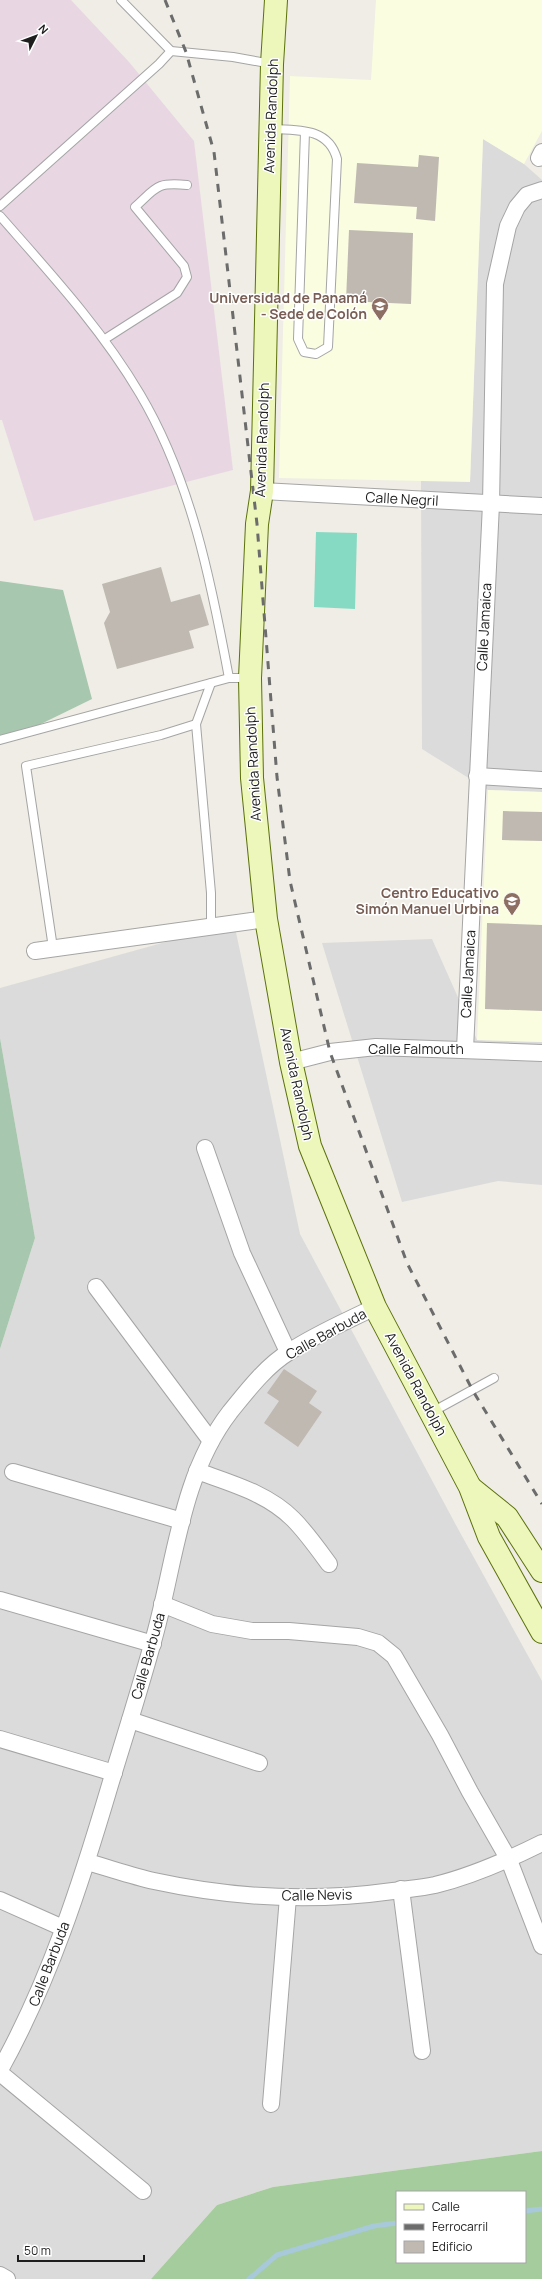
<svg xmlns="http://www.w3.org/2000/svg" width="542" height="2279" viewBox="0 0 542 2279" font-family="Manrope,sans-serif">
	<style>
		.residential { fill: #dcdbdb }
		.industrial { fill: #e8d7e3 }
		.education { fill: #fafddf }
		.forest { fill: #a5cc9c; fill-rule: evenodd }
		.cemetery { fill: #a7c7af }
		.pitch { fill: #86dac3 }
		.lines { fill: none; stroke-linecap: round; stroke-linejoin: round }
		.stream { stroke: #a7c9da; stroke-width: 5 }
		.building { fill: #bfb9b2 }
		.service-casing { stroke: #a5a5a5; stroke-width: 10 }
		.minor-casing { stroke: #a5a5a5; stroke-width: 18 }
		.secondary-casing { stroke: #5b710a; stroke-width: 24 }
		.service { stroke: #fff; stroke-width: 8 }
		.minor { stroke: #fff; stroke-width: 16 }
		.secondary { stroke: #edf6bb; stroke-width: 22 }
		.rail { stroke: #6c6c6c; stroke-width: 3; stroke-dasharray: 8 8; stroke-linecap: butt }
		.labels { text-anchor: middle; stroke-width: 3; stroke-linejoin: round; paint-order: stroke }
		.street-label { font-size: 14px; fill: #1e1e1e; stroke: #fff }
		.education-label { font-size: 14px; font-weight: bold; fill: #785e54; stroke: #fff; text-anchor: end }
	</style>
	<rect width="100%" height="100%" fill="#efede5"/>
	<g class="residential">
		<path d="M483 139 524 164 542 180V792L488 790 422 749 421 481H470Z"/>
		<path d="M234 923 300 1234 457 1527 542 1681V2151L273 2187 217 2205 151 2279H0V1349L35 1238 0 1038V988Z"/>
		<path d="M432 939 477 1040 542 1042V1185L498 1181 402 1202 322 943Z"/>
	</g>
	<path class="industrial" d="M0 0H71L129 62 194 141 233 470 34 521 2 420H0Z"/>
	<g class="education">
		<path d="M376 0H542V131L524 164 483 139 470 482 279 478 290 76 371 80Z"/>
		<path d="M488 790 542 792V1042L477 1040Z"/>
	</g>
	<path class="forest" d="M542 2151V2279H151L217 2205 273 2187ZM397 2192H525V2262H397Z"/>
	<g class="cemetery">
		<path d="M0 581 63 590 92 699 0 744Z"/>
		<path d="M0 1038 35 1238 0 1349Z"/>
	</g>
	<path class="pitch" d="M316 532 357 533 355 609 314 607Z"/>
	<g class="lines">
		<g class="stream">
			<path d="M525 2211 542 2209"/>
			<path d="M249 2279 277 2255 374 2226 397 2223"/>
		</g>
	</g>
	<g class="building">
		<path d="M419 155 439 157 435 221 416 219 417 207 354 203 357 163 418 167Z"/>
		<path d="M349 230 413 233 411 304 346 301Z"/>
		<path d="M161 567 171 602 200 594 209 625 189 631 194 648 117 669 104 623 110 612 102 584Z"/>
		<path d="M503 811 542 812V841L502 840Z"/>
		<path d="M487 923 542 925V1011L485 1009Z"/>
		<path d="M284 1369 317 1391 309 1403 322 1412 298 1447 264 1423 279 1401 267 1393Z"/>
	</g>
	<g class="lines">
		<defs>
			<g id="service">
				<path d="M121 0 171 51 233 57 272 64"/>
				<path d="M272 129C299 130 329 128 337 159L328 347 316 354 304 352 298 339 305 132"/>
				<path d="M0 206 159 64 171 51"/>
				<path d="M0 216C50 273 101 328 140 394 191 480 211 581 229 678"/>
				<path d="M105 339 177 293 187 277 184 266 135 207C157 187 156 182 187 185"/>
				<path d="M211 683 196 724 211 893V926"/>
				<path d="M0 740 229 678H249"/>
				<path d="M53 948 26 766 161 735 196 724"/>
				<path d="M432 1412 494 1378"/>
			</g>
			<g id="minor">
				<path d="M539 158 542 152"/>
				<path d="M262 491 542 506"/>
				<path d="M477 776 542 780"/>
				<path d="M35 951 266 919"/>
				<path d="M465 1049 491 504 495 284 508 226 517 207 527 195 542 190"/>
				<path d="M291 1062 330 1052 376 1047 542 1053"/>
				<path d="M205 1148 242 1253 288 1352"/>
				<path d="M96 1287 211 1441"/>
				<path d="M197 1471C230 1483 267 1493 293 1519 306 1532 318 1549 329 1564"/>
				<path d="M13 1472 182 1521"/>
				<path d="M0 1600 153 1644"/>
				<path d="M162 1604 212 1624 252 1631H289L358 1637 378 1643 394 1656 440 1735 470 1792 509 1860 542 1946"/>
				<path d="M130 1720 259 1763"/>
				<path d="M0 1739 114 1773"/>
				<path d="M87 1862C109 1868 132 1876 154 1881 232 1898 314 1902 393 1891 407 1889 421 1888 435 1885 472 1876 508 1860 542 1843"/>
				<path d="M401 1889 422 2051"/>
				<path d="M0 1900 63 1928"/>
				<path d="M0 2070C50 1980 81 1883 110 1785 124 1739 139 1692 152 1645 175 1568 179 1478 230 1412 247 1391 266 1366 289 1352 316 1334 347 1321 375 1307"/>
				<path d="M0 2073 143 2191"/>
				<path d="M271 2104 288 1897"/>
				<path d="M0 2275 7 2279"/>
			</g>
			<g id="secondary">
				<path d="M276 0 272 64 262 491 257 524 250 678 252 778 266 919 291 1062 310 1146 375 1307 470 1487 489 1537 542 1632"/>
				<path d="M471 1488 507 1517 542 1571"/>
			</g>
		</defs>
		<use href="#service" class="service-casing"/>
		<use href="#minor" class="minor-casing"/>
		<use href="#secondary" class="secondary-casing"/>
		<use href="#service" class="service"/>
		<use href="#minor" class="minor"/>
		<use href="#secondary" class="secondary"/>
		<path class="rail" d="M165 0 186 52 214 152 257 524 277 777 290 881 330 1052 407 1263 473 1391 542 1504"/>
	</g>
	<defs>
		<symbol id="university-pin" viewBox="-11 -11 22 30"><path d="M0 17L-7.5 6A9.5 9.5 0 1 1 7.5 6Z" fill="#8d6e63" stroke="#fff"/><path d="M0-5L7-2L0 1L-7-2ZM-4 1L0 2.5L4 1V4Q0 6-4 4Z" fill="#fff"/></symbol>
		<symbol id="school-pin" viewBox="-11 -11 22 30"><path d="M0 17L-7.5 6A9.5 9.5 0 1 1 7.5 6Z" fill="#8d6e63" stroke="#fff"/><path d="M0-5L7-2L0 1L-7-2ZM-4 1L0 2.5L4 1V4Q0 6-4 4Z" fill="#fff"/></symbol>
	</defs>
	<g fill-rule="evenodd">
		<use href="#university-pin" x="370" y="296" width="20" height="27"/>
		<use href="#school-pin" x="502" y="891" width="20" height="27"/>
	</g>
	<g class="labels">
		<g class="street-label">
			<text transform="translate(271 116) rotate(-88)" y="5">Avenida Randolph</text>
			<text transform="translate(262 440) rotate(-88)" y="5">Avenida Randolph</text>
			<text transform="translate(402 499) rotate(3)" y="5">Calle Negril</text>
			<text transform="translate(484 627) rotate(-87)" y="5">Calle Jamaica</text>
			<text transform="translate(253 764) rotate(-93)" y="5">Avenida Randolph</text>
			<text transform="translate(468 974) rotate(-87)" y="5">Calle Jamaica</text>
			<text x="416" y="1054">Calle Falmouth</text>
			<text transform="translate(297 1084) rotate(78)" y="5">Avenida Randolph</text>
			<text transform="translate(326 1334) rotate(-29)" y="5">Calle Barbuda</text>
			<text transform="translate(416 1384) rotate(62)" y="5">Avenida Randolph</text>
			<text transform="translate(148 1656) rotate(-74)" y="5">Calle Barbuda</text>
			<text transform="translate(317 1895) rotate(-1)" y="5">Calle Nevis</text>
			<text transform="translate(49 1964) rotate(-69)" y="5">Calle Barbuda</text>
		</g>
		<g class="education-label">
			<text x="367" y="303">Universidad de Panamá<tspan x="367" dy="16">- Sede de Colón</tspan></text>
			<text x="499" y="898">Centro Educativo<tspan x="499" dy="16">Simón Manuel Urbina</tspan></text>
		</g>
	</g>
	<rect x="396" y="2191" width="130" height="72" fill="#ffffff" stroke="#a5a5a5"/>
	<rect x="404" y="2204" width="20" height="6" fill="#edf6bb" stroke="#a5a5a5"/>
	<text x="432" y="2211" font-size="12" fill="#1e1e1e">Calle</text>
	<rect x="404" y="2224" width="20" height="6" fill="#6c6c6c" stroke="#a5a5a5"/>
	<text x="432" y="2231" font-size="12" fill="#1e1e1e">Ferrocarril</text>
	<rect x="404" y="2241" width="20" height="12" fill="#bfb9b2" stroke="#a5a5a5"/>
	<text x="432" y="2251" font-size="12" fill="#1e1e1e">Edificio</text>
	<g transform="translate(36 36) rotate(48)" stroke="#ffffff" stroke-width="3" paint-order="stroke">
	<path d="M0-3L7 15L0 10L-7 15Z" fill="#1e1e1e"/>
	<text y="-6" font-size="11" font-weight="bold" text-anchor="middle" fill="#1e1e1e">N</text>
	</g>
	<path d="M18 2255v6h126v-6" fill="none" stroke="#1e1e1e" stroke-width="2"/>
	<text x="24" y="2255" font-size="12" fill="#1e1e1e" stroke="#ffffff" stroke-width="3" paint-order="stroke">50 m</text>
</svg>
